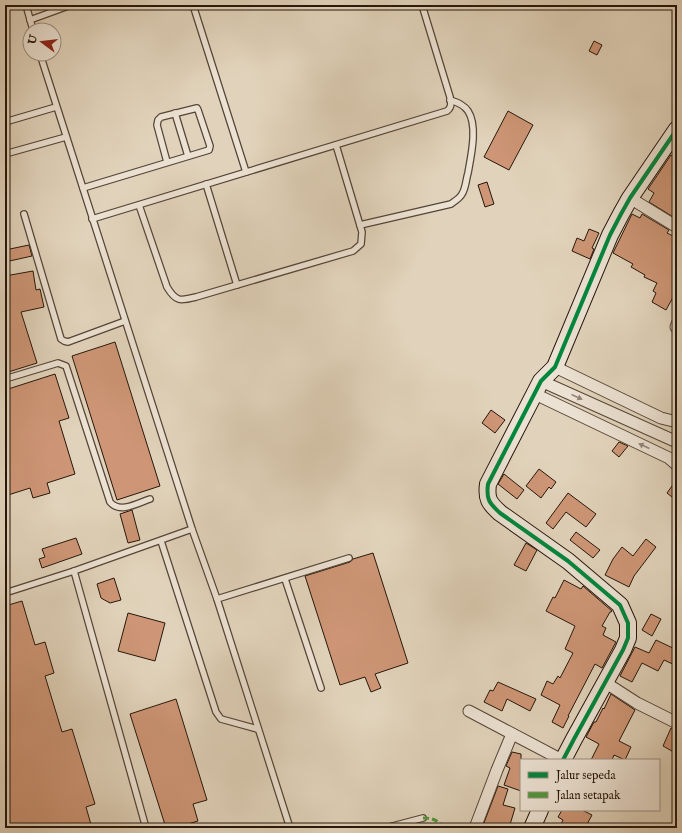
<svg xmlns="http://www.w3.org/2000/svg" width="682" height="833" viewBox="0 0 682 833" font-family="'IM FELL English',serif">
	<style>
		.building { fill: #ce9676; stroke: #26160b }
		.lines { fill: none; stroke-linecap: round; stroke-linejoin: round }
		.lane-casing { stroke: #554537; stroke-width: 8 }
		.street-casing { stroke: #554537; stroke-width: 13 }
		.secondary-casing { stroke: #26160b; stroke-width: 18 }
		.lane { stroke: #ece2d3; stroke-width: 5.5 }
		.street { stroke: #ece2d3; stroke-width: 11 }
		.secondary { stroke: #ece2d3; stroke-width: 16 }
		.quiet { stroke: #4e983b; stroke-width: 3; stroke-dasharray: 6 3; stroke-linecap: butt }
		.cycleway-casing { stroke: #ece2d3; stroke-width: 6 }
		.cycleway { stroke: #00873e; stroke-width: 4 }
		.oneway { fill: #938679 }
	</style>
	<rect width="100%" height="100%" fill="#e1d3bb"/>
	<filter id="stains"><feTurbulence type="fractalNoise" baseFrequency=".005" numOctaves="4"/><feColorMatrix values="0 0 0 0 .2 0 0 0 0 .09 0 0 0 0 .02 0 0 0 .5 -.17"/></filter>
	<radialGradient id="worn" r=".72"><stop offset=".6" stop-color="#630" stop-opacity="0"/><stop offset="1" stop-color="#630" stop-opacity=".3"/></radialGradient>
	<g class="building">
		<path d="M594 41 602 45 597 55 589 51Z"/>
		<path d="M508 111 533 125 509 170 484 157Z"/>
		<path d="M671 155 677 158V214L675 218 649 202 654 193 648 189Z"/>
		<path d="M487 182 494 204 485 207 478 185Z"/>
		<path d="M632 214 640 218 642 214 669 230 667 233 677 238V290L666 310 652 302 656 293 653 291 657 283 644 277 645 275 631 267 633 264 613 253Z"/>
		<path d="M589 229 599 233 592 248 594 249 590 259 572 251 577 238 584 241Z"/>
		<path d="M29 245 32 256 5 262V250Z"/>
		<path d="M33 271 36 290 40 289 44 307 21 312 37 363 5 373V276Z"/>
		<path d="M115 342 160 486 117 500 72 356Z"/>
		<path d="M55 374 69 418 59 421 75 474 47 483 50 493 33 498 30 488 5 496V390Z"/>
		<path d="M491 410 505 420 495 433 482 423Z"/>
		<path d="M619 442 628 446 619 457 612 451Z"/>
		<path d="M539 469 556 482 551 489 549 487 541 498 526 486Z"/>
		<path d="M504 474 524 490 517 499 498 484Z"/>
		<path d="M677 479V501L667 493Z"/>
		<path d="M568 493 596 514 586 527 566 512 553 529 546 523Z"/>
		<path d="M132 510 140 540 128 543 120 514Z"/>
		<path d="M576 532 600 550 593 558 570 540Z"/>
		<path d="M76 538 82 554 42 568 39 559 45 557 42 549Z"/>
		<path d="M646 539 656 547 634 576 629 587 605 575 613 559 622 547 633 556Z"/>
		<path d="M526 543 537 550 526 571 514 565Z"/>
		<path d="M373 553 408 663 375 674 381 688 371 692 365 677 340 685 305 576 350 562 353 559Z"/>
		<path d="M114 578 121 600 110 603 101 598 97 584Z"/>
		<path d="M564 580 581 589 583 586 612 611 611 612H610L602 626 606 628 603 635 616 642 602 668 595 664 568 716H569L563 728 552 722 560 705 541 695 547 681 553 684 558 676 560 678 573 653 565 649 575 626 546 611 553 597 555 598Z"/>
		<path d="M22 601 35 645 45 642 54 673 45 676 62 732 72 729 95 804 86 807 92 828H5V606Z"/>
		<path d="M128 613 165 623 155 661 118 651Z"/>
		<path d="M651 614 661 619 652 636 642 630Z"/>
		<path d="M656 640 677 650V666L664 660 658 671 642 663 632 682 620 676 635 647 649 653Z"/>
		<path d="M498 682 536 699 530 711 507 699 502 711 484 702 490 690 493 691Z"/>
		<path d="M611 694 635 710 619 741 631 747 625 760 614 755 612 760H591L599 744 586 737 594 722H596L603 708 604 709Z"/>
		<path d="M176 699 207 800 193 804 198 821 174 828H166L130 714Z"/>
		<path d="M671 728 677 730V754L663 746Z"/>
		<path d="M512 752 521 754V791L504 785 510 768 506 766Z"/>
		<path d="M498 786 508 789 503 805 515 808 509 828H482Z"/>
		<path d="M562 810H582L592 815 585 828H559L563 820 558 817Z"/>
	</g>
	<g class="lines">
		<defs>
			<g id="lane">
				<path d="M26 5 33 30"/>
				<path d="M193 5 246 172"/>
				<path d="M30 20 71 5"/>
				<path d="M40 54 192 529 217 599 290 828"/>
				<path d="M175 113 188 156"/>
				<path d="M5 122 56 107"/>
				<path d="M5 154 66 137"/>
				<path d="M206 184 237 285"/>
				<path d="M83 188 209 150 210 146 198 110 197 108 161 117 158 120 157 125 167 162"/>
				<path d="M139 205 167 287C176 302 180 301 196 297L353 251 361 244 362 232 336 145"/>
				<path d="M24 214 61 339 64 341 68 342 125 321"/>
				<path d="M92 219 447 111C452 107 451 103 450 97L422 5"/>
				<path d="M360 225 451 204C455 201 460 198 462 194 466 188 466 179 468 173 471 156 478 126 468 111 464 105 457 102 450 100"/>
				<path d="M5 379 58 363 66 366 110 502C120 514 138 503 150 499"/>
				<path d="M161 541 216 712 221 719 257 729"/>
				<path d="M74 571 146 828"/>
				<path d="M285 579 321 688"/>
				<path d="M5 593 74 571 192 529"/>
				<path d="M217 599 349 558"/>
				<path d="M385 828 423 818"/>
			</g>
			<g id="street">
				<path d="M630 198 677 227"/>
				<path d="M676 327 677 324"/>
				<path d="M555 367 661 418 677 422"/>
				<path d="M541 381 677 442"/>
				<path d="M535 394 669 458 677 465"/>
				<path d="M606 683 637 703 677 723"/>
				<path d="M469 711 562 760"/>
				<path d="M475 828 497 770 512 734"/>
			</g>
			<g id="secondary">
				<path d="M563 760 574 739 623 650 628 638V623L620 605 568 561 500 513C489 503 486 499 488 484L541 381 555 367 610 235 621 214 630 198 677 129"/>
				<path d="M532 828 540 810"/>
			</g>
		</defs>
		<use href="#lane" class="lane-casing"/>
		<use href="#street" class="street-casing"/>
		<use href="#secondary" class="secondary-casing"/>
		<use href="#lane" class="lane"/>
		<use href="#street" class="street"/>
		<use href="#secondary" class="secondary"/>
		<path class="quiet" d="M423 818C432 818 439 820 443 828"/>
		<defs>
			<path id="cycleway" d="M563 760 574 739 623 650 628 638V623L620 605 568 561 500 513C489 503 486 499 488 484L541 381 555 367 610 235 621 214 630 198 677 129"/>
		</defs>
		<use href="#cycleway" class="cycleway-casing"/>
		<use href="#cycleway" class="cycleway"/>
	</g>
	<defs><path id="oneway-solid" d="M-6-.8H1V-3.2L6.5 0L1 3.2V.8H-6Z"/></defs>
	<g class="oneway">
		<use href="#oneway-solid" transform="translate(577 397) rotate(24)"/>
		<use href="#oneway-solid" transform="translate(644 446) rotate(-155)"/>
	</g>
	<rect width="682" height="833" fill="none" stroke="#e1d3bb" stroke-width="20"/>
	<rect x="6" y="6" width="670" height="821" fill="none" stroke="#26160b" stroke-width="2"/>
	<rect x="10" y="10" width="662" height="813" fill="none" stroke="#26160b"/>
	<rect x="520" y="759" width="140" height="52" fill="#ece2d3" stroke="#9d9083"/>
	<rect x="528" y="772" width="20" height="6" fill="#00873e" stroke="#9d9083"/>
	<text x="556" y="779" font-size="12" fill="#26160b">Jalur sepeda</text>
	<rect x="528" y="792" width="20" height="6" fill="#4e983b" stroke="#9d9083"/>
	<text x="556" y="799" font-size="12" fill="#26160b">Jalan setapak</text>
	<g transform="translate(42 42) rotate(285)"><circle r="19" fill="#ece2d3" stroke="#9d9083"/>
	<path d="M0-3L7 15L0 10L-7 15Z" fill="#8f2418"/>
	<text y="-6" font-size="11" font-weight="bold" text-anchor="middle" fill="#26160b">U</text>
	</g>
	<rect width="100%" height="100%" filter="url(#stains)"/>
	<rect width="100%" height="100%" fill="url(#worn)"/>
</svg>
